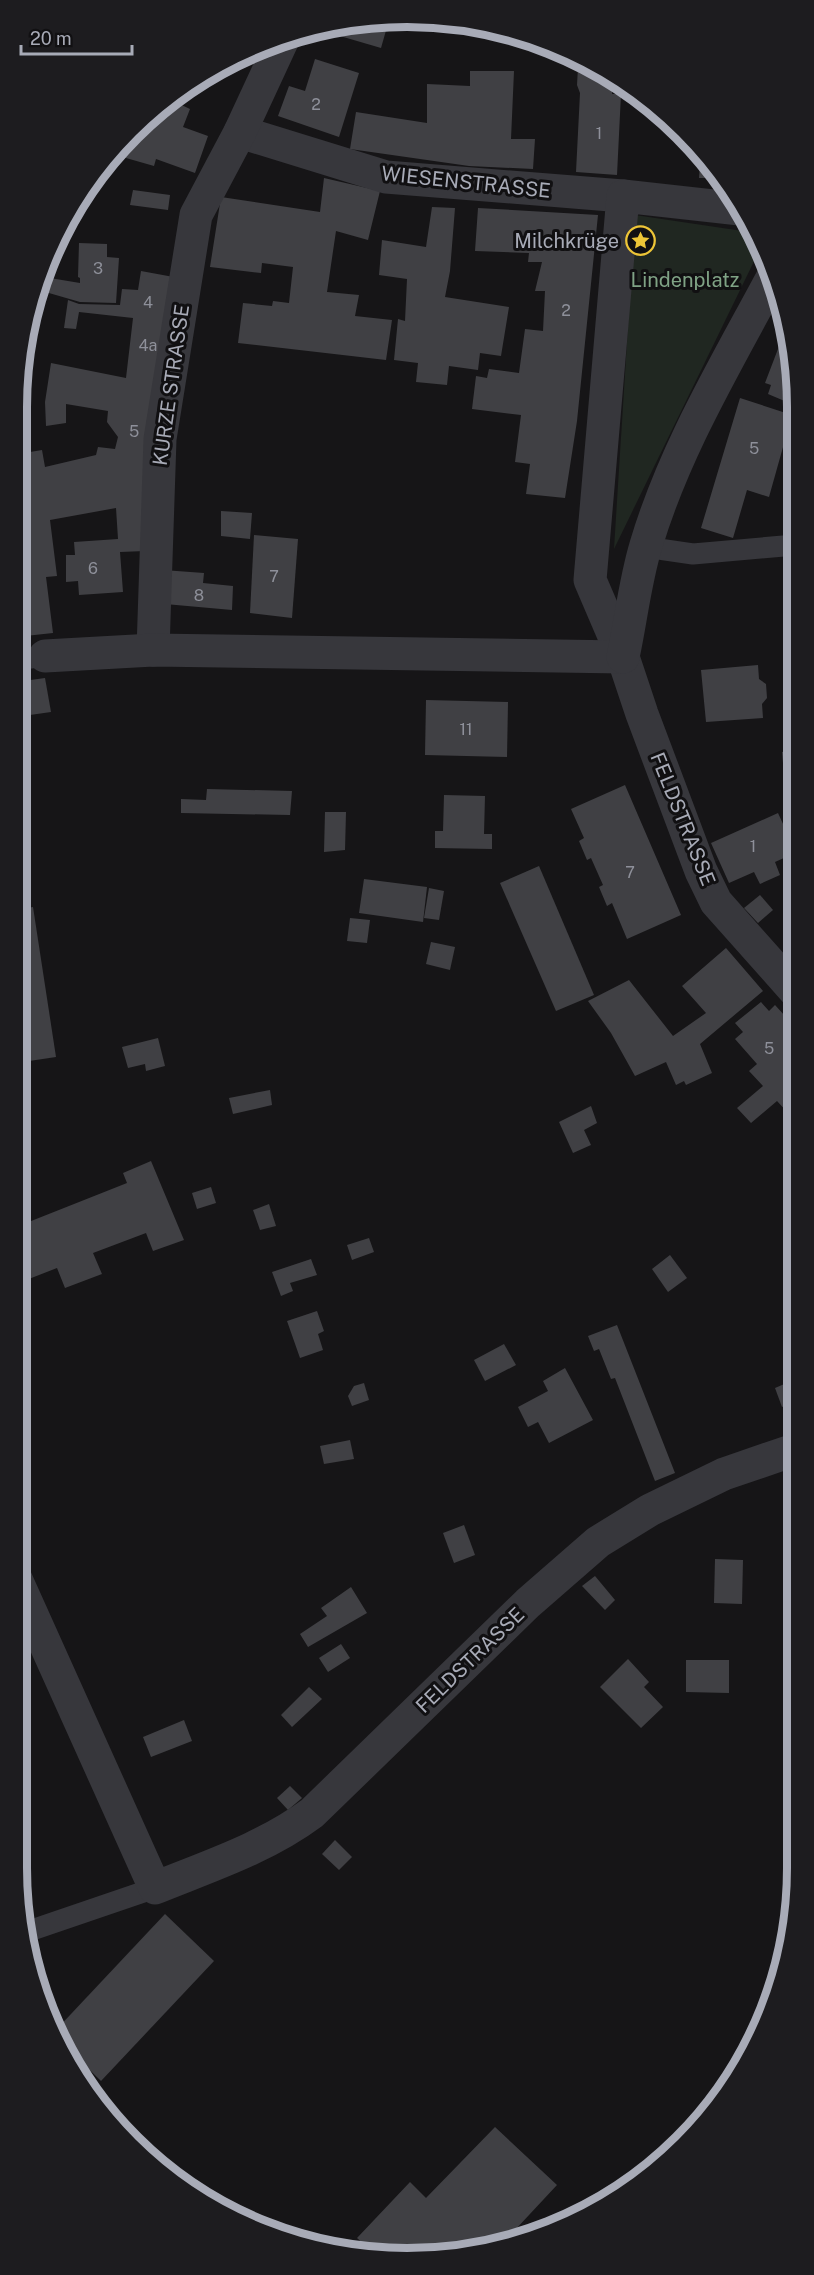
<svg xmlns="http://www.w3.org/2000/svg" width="814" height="2275" viewBox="0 0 814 2275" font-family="'Public Sans',sans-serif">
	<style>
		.green { fill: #202721 }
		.building { fill: #404044 }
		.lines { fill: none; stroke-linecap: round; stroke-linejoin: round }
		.lane { stroke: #37373c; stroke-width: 21 }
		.street { stroke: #37373c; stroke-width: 33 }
		.labels { text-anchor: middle; stroke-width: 6; stroke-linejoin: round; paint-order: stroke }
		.number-label { font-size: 16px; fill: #8e909a }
		.street-label { font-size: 20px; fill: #a8abb7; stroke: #111012 }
		.poi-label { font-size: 20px; fill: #a8abb7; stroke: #111012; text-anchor: end }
		.park-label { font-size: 20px; fill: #7fa285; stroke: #111012 }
		.rim { fill: none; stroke: #a8abb7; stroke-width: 8 }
	</style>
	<rect width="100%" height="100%" fill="#161517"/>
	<g class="green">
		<path d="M635 215 756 233 761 247 614 549Z"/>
		<path d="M797 1765V1868L790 1927Z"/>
	</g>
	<g class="building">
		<path d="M365 20 387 27 381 48 340 36 343 23Z"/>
		<path d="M315 59 359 73 339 137 278 116 289 86 305 91Z"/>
		<path d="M578 67 603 69 612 77V94H621L617 175 576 172 580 93 577 85Z"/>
		<path d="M470 71H514L511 139H535L533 169 469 166 350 149 356 112 427 123V84L470 86Z"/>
		<path d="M169 99 190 109 183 127 208 136 195 173 156 159 154 166 119 156 122 147 119 146 149 114Z"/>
		<path d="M701 150 720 178H699Z"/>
		<path d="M324 178 380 191 368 240 336 231 327 292 359 295 355 316 392 320 386 360 238 343 243 303 272 306 273 301 289 303 293 267 262 263 261 273 210 267 221 197 320 212Z"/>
		<path d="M133 190 170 195 168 210 130 205Z"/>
		<path d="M432 207 455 208 450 271 445 297 509 307 501 356 480 353 478 370 449 366 447 385 416 382 418 363 394 360 398 319 405 321 407 279 379 275 382 240 426 247Z"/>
		<path d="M478 208 598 215 577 421 565 498 526 494 530 464 515 462 521 415 472 409 476 376 487 378 489 369 519 373 525 329 543 331 545 291H535L542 262H528L529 253 475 251Z"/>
		<path d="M79 243 107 244V257L119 258 116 303 80 302 42 291 44 277 80 283V278L78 277Z"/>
		<path d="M141 271 179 278 145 551 120 552 123 592 79 595 78 581 66 582V555H75L74 542 118 539 116 508 50 520 57 576 46 577 53 633 16 637V437L27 435 30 452 42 450 45 467 96 455 98 447 115 449 118 437 107 422 108 411 66 404V423L46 426 45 402 51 363 126 378 133 318 79 312 76 329 64 328 68 300 79 304 120 305 122 289 138 290Z"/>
		<path d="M786 328 794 356V405L768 394 771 385 765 383Z"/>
		<path d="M740 398 792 415 769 497 747 490 733 538 701 528Z"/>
		<path d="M221 511 252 513 250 539 221 536Z"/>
		<path d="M254 535 298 539 292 618 250 613Z"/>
		<rect x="788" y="565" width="7" height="24"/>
		<path d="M163 570 204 573 203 583 233 586 232 610 165 604Z"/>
		<path d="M758 665 759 679 766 684 767 698 762 704 763 718 706 722 701 670Z"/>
		<path d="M45 678 51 712 16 717V682Z"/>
		<path d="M426 700 508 702 507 757 425 755Z"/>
		<path d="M795 749V796L786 797 782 752Z"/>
		<path d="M625 785 681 915 627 939 612 903 607 906 599 887 603 885 591 858 587 860 579 841 584 838 571 809Z"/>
		<path d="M207 789 292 791 290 815 181 813V799L206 800Z"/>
		<path d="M16 793 29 865 16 867Z"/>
		<path d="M444 795 485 796 484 834H492V849L435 848V831H443Z"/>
		<path d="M325 812H346L345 850 324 852Z"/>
		<path d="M778 813 795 850V853L775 862 780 875 760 884 754 872 729 883 711 843Z"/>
		<path d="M539 866 594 995 556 1011 500 883Z"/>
		<path d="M364 879 427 887 423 922 359 913Z"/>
		<path d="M429 888 444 891 439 920 424 918Z"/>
		<path d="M760 895 773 910 758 923 744 908Z"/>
		<path d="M33 907 56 1057 16 1063V910Z"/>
		<path d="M350 918 370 920 367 943 347 941Z"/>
		<path d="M431 942 455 947 450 970 426 964Z"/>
		<path d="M726 948 763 991 700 1044 712 1073 686 1085 684 1081 676 1085 666 1062 635 1076 611 1033 588 1001 629 980 673 1036 706 1013 682 986Z"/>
		<path d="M761 1002 769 1011 775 1005 796 1028V1109L789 1114 777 1101 751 1123 737 1108 763 1086 749 1071 757 1064 735 1039 743 1032 735 1023Z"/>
		<path d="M158 1038 165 1066 146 1071 145 1064 128 1068 122 1047Z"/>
		<path d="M270 1090 272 1105 233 1114 229 1098Z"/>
		<path d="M591 1106 597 1123 584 1130 591 1145 573 1153 559 1122Z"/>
		<path d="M151 1161 184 1240 153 1251 146 1233 93 1253 102 1274 65 1288 57 1268 16 1284V1227L127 1183 123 1173Z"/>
		<path d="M211 1187 216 1203 197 1209 192 1193Z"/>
		<path d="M269 1204 276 1226 260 1230 253 1210Z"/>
		<path d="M369 1238 374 1252 352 1260 347 1245Z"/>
		<path d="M670 1255 687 1278 668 1292 652 1269Z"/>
		<path d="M311 1259 317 1275 290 1283 293 1291 281 1296 272 1272Z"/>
		<path d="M317 1311 324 1331 318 1334 323 1350 300 1358 287 1321Z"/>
		<path d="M617 1325 675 1473 655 1481 615 1378 611 1379 599 1349 594 1351 588 1336Z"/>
		<path d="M504 1344 516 1365 485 1381 474 1360Z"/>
		<path d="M565 1368 593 1420 549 1443 538 1422 528 1427 518 1407 548 1391 543 1381Z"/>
		<path d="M796 1379V1401L782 1407 775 1388Z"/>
		<path d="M364 1383 369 1400 352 1406 348 1396 354 1386Z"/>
		<path d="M350 1440 354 1459 324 1464 320 1446Z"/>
		<path d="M464 1525 475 1555 454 1563 443 1533Z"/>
		<path d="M715 1559 743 1560 742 1604 714 1603Z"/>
		<path d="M595 1576 615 1600 605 1610 582 1586Z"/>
		<path d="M351 1587 367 1613 308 1647 300 1634 327 1616 321 1608Z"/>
		<path d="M341 1644 350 1658 328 1672 319 1658Z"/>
		<path d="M628 1659 649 1682 644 1687 663 1707 641 1728 600 1687Z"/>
		<path d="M686 1660H729V1693L686 1692Z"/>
		<path d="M309 1687 322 1699 292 1727 281 1715Z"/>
		<path d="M184 1720 192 1741 151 1757 143 1737Z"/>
		<path d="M290 1786 302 1798 288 1810 277 1798Z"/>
		<path d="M335 1840 352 1857 339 1870 322 1854Z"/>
		<path d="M165 1914 214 1961 101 2081 62 2043 55 2031Z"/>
		<path d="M495 2127 557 2185 500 2246 375 2254 357 2238 410 2182 426 2198Z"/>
	</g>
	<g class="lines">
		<g class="lane">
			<path d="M645 547 693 554 795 545"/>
			<path d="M16 660 45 656"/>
			<path d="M29 1931 155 1888"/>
		</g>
		<g class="street">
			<path d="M240 132 386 177 623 196"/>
			<path d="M740 209 623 196 590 580 623 657 642 714 701 871 716 902 796 992"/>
			<path d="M153 650 160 439 196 215 240 132 284 37"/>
			<path d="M45 656 153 650 623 657"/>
			<path d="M623 657C631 620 635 581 646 545 674 451 725 366 771 280"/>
			<path d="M16 1579 155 1888C209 1866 265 1848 312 1813L528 1603 598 1542 650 1510 724 1474 797 1449"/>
		</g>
	</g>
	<defs>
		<symbol id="sight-ring" viewBox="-11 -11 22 22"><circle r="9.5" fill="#111012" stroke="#edc537" stroke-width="1.5"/><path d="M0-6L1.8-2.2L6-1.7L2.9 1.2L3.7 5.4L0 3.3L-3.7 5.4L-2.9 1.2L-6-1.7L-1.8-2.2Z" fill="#edc537"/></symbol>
	</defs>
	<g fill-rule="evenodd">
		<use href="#sight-ring" x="624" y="224" width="33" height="33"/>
	</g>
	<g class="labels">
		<g class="number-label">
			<text x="316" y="110">2</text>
			<text x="599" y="139">1</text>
			<text x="98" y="274">3</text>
			<text x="148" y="308">4</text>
			<text x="566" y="316">2</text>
			<text x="148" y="351">4a</text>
			<text x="134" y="437">5</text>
			<text x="754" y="454">5</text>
			<text x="93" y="574">6</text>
			<text x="274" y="582">7</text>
			<text x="199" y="601">8</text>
			<text x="466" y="735">11</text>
			<text x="753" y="852">1</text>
			<text x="630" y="878">7</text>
			<text x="769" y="1054">5</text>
		</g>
		<g class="street-label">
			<text transform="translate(466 182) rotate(6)" y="7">WIESENSTRASSE</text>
			<text transform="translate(171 385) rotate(-82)" y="7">KURZE STRASSE</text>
			<text transform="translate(683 819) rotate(68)" y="7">FELDSTRASSE</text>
			<text transform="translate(470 1660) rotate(-44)" y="7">FELDSTRASSE</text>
		</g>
		<g class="poi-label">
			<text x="619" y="248">Milchkrüge</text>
		</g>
		<g class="park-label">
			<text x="685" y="287">Lindenplatz</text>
		</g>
	</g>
	<path d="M0 0H814V2275H0ZM407 27H407A380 380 0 0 1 787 407V1868A380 380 0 0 1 407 2248H407A380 380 0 0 1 27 1868V407A380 380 0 0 1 407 27Z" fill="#1d1c1f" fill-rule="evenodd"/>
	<path class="rim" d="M407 27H407A380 380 0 0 1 787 407V1868A380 380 0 0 1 407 2248H407A380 380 0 0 1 27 1868V407A380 380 0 0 1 407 27Z"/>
	<path d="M21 45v9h111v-9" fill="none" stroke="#a8abb7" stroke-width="3"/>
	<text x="30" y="45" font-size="18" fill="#a8abb7" stroke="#111012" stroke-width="4.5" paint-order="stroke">20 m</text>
</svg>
